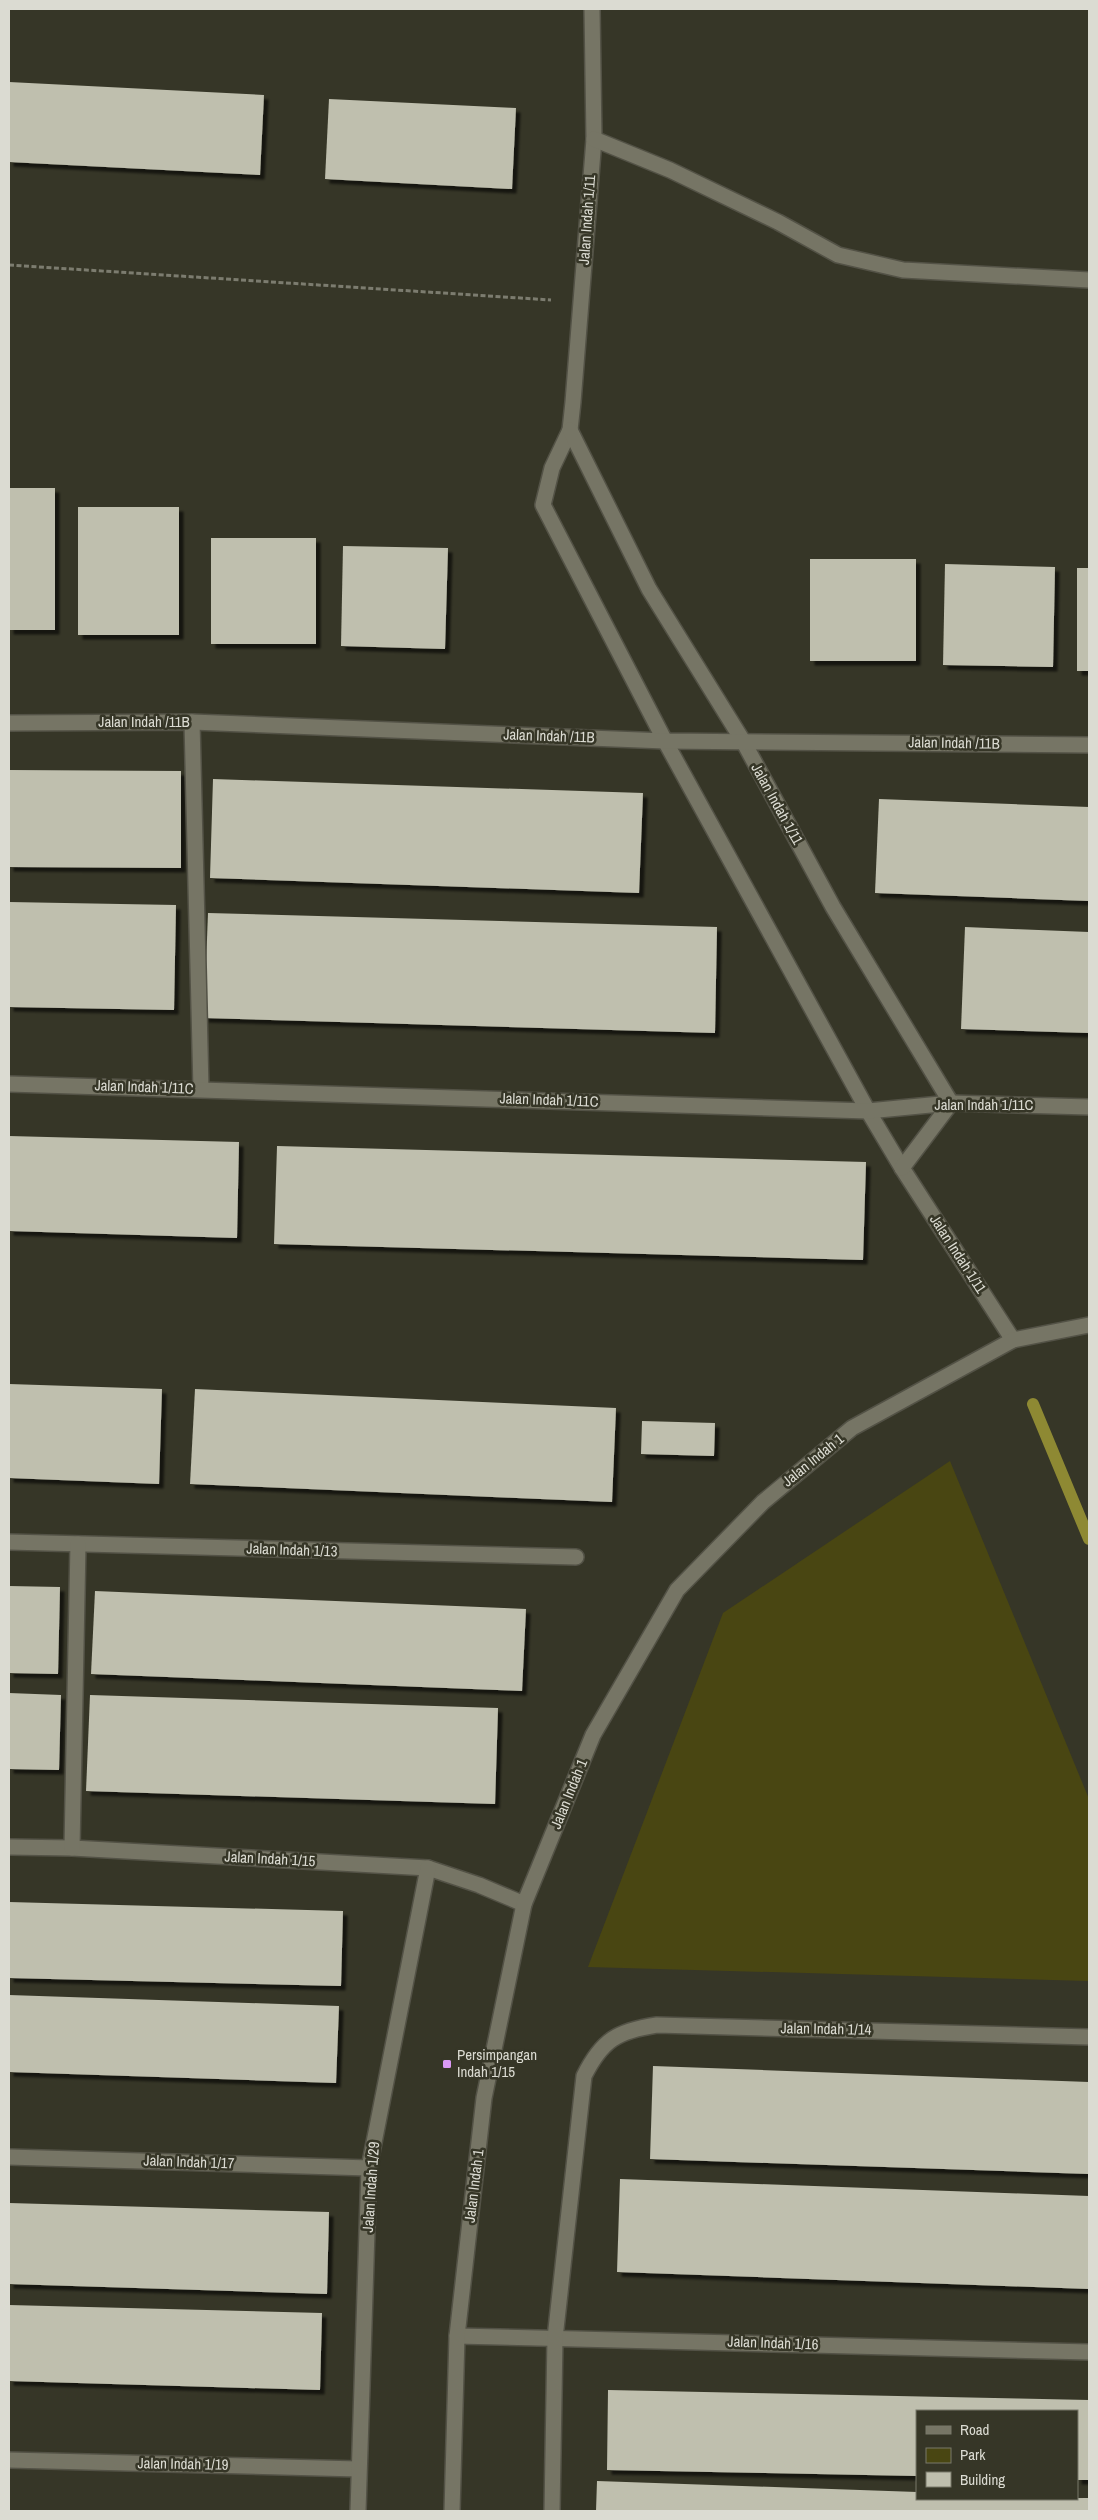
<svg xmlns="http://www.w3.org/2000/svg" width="1098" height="2520" viewBox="0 0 1098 2520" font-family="'Archivo Narrow',sans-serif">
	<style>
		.green { fill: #494612 }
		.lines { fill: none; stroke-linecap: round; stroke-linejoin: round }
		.stream { stroke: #8e8933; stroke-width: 12 }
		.building { fill: #bfbfae; filter: url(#shadow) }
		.minor-casing { stroke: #535246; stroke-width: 18 }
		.path { stroke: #7c7c6f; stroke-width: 3; stroke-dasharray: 5 2.5; stroke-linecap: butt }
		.minor { stroke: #767565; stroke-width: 15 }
		.poi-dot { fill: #db99f5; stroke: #363627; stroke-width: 2 }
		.labels { text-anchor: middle; stroke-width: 5; stroke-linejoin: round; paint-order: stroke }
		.street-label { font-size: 15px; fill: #dbdbd2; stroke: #363627 }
		.poi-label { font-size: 15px; fill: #dbdbd2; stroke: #363627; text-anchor: start }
	</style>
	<defs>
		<filter id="shadow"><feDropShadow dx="4.5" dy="4.5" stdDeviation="1" flood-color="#0009"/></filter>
	</defs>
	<rect width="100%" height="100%" fill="#363627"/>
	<path class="green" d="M950 1461 1089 1799V1981L588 1967 723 1613Z"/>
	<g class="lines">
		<path class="stream" d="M1033 1404 1089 1539"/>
	</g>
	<g class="building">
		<path d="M9 82 264 95 260 175 9 162Z"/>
		<path d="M329 99 516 108 512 189 325 179Z"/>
		<rect x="9" y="488" width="46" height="142"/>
		<rect x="78" y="507" width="101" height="128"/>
		<rect x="211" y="538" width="105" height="106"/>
		<path d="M343 546 448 548 445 649 341 646Z"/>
		<rect x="810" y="559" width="106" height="102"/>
		<path d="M945 564 1055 567 1053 667 943 665Z"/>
		<rect x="1077" y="568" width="12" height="103"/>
		<path d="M9 770 181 771V868L9 867Z"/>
		<path d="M213 779 643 793 639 893 210 878Z"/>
		<path d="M879 799 1089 807V901L875 893Z"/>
		<path d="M9 902 176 905 174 1010 9 1007Z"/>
		<path d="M208 913 717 927 715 1033 204 1018Z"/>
		<path d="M965 927 1089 932V1033L961 1029Z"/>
		<path d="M9 1136 239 1142 237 1238 9 1231Z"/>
		<path d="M277 1146 866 1162 863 1260 274 1244Z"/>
		<path d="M9 1384 162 1389 159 1484 9 1478Z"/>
		<path d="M195 1389 616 1408 612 1502 190 1484Z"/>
		<path d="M642 1421 715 1423 714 1456 641 1454Z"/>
		<path d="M9 1586 60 1587 58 1674 9 1673Z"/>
		<path d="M95 1591 526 1609 522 1691 91 1674Z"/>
		<path d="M9 1693 61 1695 59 1770 9 1769Z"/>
		<path d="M90 1695 498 1708 495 1804 86 1791Z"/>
		<path d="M9 1902 343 1911 341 1986 9 1978Z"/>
		<path d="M9 1995 339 2006 336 2083 9 2072Z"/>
		<path d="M653 2066 1089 2082V2174L650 2159Z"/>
		<path d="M620 2179 1089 2196V2289L617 2272Z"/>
		<path d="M9 2203 329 2212 327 2294 9 2284Z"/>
		<path d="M9 2305 322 2313 320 2390 9 2381Z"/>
		<path d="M608 2390 1089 2400V2480H1077V2411H917V2476L607 2470Z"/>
		<path d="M597 2481 917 2492V2499L1089 2498V2511H596Z"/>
	</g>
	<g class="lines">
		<defs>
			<g id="minor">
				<path d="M592 9 594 139 573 402 570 430 552 468 543 505 665 741 868 1111 902 1168 1013 1340"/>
				<path d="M594 139 670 170 778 222 838 255 903 270 1089 280"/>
				<path d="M570 430 649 589 743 741 833 907 951 1103 902 1168"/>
				<path d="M192 722 201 1089"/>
				<path d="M9 723 192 722 665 741 1089 745"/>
				<path d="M9 1084 868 1111 951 1103 1089 1107"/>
				<path d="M9 1542 576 1557"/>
				<path d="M9 1847 72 1848 428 1868 479 1885 524 1904"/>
				<path d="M72 1848 78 1544"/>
				<path d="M9 2157 369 2168"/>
				<path d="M457 2336 1089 2352"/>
				<path d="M9 2460 358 2469"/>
				<path d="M358 2511 369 2168 428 1868"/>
				<path d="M452 2511 457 2336 484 2098 524 1904 593 1735 677 1590 763 1502 852 1428 1013 1340 1089 1325"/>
				<path d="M552 2511 555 2338 584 2076C602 2040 617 2031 657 2025L1089 2037"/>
			</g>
		</defs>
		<use href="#minor" class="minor-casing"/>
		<path class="path" d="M9 265 551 300"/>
		<use href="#minor" class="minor"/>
	</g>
	<rect class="poi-dot" x="442" y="2059" width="10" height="10" rx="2.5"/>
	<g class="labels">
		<g class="street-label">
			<text transform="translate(587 220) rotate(-86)" y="5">Jalan Indah 1/11</text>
			<text x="144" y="727">Jalan Indah /11B</text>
			<text transform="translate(549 736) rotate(2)" y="5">Jalan Indah /11B</text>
			<text transform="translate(954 743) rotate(1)" y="5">Jalan Indah /11B</text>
			<text transform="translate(777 804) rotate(61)" y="5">Jalan Indah 1/11</text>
			<text transform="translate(144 1087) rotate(2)" y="5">Jalan Indah 1/11C</text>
			<text transform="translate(549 1100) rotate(2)" y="5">Jalan Indah 1/11C</text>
			<text x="984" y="1110">Jalan Indah 1/11C</text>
			<text transform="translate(958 1254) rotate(57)" y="5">Jalan Indah 1/11</text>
			<text transform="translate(813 1460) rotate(-39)" y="5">Jalan Indah 1</text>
			<text transform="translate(292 1550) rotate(2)" y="5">Jalan Indah 1/13</text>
			<text transform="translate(569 1794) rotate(-68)" y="5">Jalan Indah 1</text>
			<text transform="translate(270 1859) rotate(3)" y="5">Jalan Indah 1/15</text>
			<text transform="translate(826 2029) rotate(1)" y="5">Jalan Indah 1/14</text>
			<text transform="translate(189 2162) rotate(2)" y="5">Jalan Indah 1/17</text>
			<text transform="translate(474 2186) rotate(-83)" y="5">Jalan Indah 1</text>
			<text transform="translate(371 2187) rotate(-86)" y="5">Jalan Indah 1/29</text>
			<text transform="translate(773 2343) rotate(2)" y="5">Jalan Indah 1/16</text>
			<text transform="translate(183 2464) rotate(1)" y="5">Jalan Indah 1/19</text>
		</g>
		<g class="poi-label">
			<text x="457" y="2060">Persimpangan<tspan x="457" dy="17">Indah 1/15</tspan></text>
		</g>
	</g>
	<rect width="1098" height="2520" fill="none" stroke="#dbdbd2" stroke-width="20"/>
	<rect x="916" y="2410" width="162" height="90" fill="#363627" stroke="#78786b"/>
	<rect x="926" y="2426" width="25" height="8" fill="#767565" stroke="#78786b"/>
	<text x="960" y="2435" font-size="15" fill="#dbdbd2">Road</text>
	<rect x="926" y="2448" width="25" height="15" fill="#494612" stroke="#78786b"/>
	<text x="960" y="2460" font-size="15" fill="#dbdbd2">Park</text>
	<rect x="926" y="2472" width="25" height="15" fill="#bfbfae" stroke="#78786b"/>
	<text x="960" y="2485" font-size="15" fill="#dbdbd2">Building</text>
</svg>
